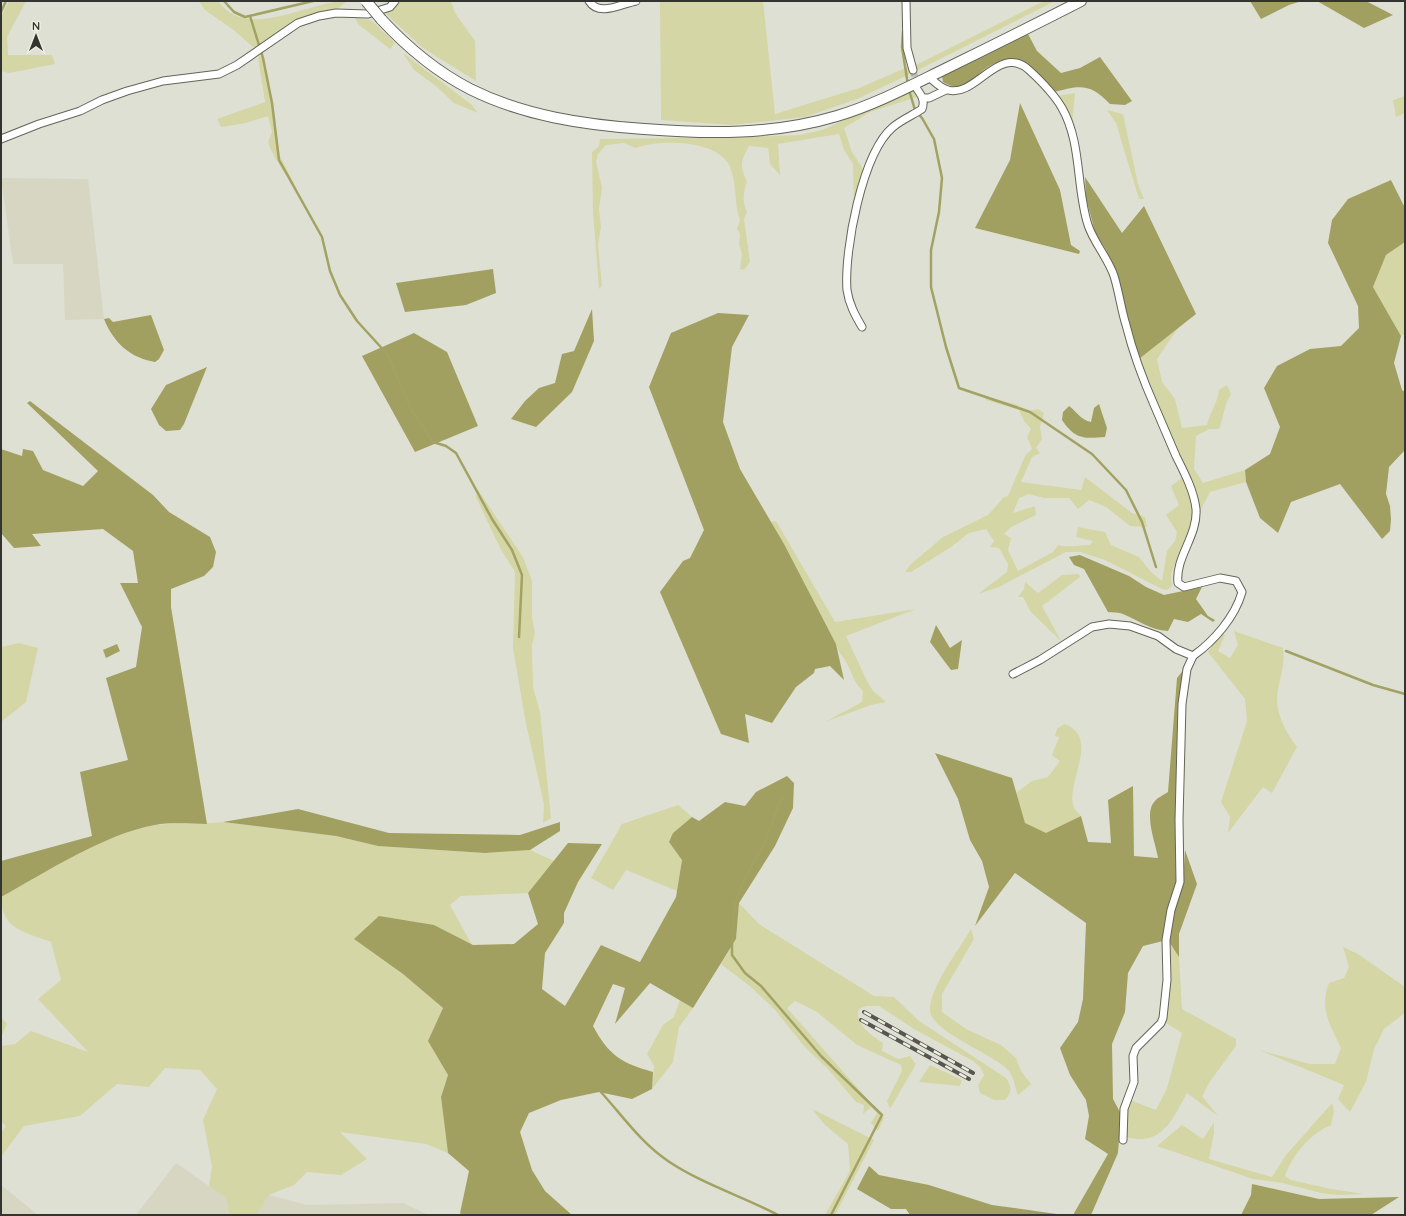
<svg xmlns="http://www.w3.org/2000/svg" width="1406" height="1216" viewBox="0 0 1406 1216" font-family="Quicksand,sans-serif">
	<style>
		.built { fill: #d6d6c3 }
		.green { fill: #d5d6a5 }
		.forest { fill: #a1a061 }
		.water { fill: #a2a263 }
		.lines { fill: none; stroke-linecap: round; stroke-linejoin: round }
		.stream { stroke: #a2a263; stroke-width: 2.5 }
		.street-tunnel { stroke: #bdbdb3; stroke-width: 7; stroke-dasharray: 7 3.5; stroke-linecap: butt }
		.street-casing { stroke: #64645a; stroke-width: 9 }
		.secondary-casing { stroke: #64645a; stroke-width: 12 }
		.street { stroke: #fff; stroke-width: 7 }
		.secondary { stroke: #fff; stroke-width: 10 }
		.rail-casing { stroke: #565650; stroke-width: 4 }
		.rail { stroke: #edede1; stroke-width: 2.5; stroke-dasharray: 8; stroke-linecap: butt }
		.secondary-bridge-casing { stroke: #64645a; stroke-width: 12; stroke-linecap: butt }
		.secondary-bridge { stroke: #fff; stroke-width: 10 }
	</style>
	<rect width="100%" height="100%" fill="#dfe0d4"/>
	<g class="built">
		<path d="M1 178 88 179 104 319 65 320 63 264H13Z"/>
		<path d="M176 1163 226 1198 229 1215H136Z"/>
		<path d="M1 1185 38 1215H1Z"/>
		<path d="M269 1195 307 1205 403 1203 429 1215H256Z"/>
	</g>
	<g class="green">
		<path d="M9 1H26L7 37 8 55H52L55 64 9 73 1 71V17Z"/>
		<path d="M199 1H218C247 42 308 1 347 1L336 10 311 16 255 49 235 31 205 10Z"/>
		<path d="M398 1H451L455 13 475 41 476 81 423 48 384 12Z"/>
		<path d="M763 1 775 114 859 88 908 67 910 74 857 99 805 117 731 125 661 120 660 2Z"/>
		<path d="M1044 1H1055L918 70 916 65Z"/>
		<path d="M355 18 371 20 395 43 390 49 358 24Z"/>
		<path d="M263 52 280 156 298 191C286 175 275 161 268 142L272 132 268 116 246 123 221 127 217 119 265 102 258 58Z"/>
		<path d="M403 53 472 105 478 113 454 103 436 86 414 70Z"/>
		<path d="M914 89 917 97 870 112 844 128 852 152 865 172 854 209 853 164 844 150 839 134 778 144 780 175 770 164 768 148 749 146C740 163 740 165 747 182 743 193 742 201 747 212L744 219 750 262 744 270 740 269 742 254 739 244 740 234 737 229 740 220C734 206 737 183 730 167 719 139 658 139 635 148L624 143 606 145 598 154 596 162 602 187 599 209 601 227 598 245 602 286 599 289 593 213 592 152 599 146 600 139 753 137 800 135 822 130Z"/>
		<path d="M1075 93 1072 127 1057 96Z"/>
		<path d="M1405 96V113L1396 117 1393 100Z"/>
		<path d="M1107 110 1123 114 1138 184 1144 199H1139L1116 123Z"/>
		<path d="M1405 242V333L1401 336 1373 287 1386 255Z"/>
		<path d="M1178 328 1157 359 1162 382 1175 399 1182 428 1207 425C1210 412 1217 405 1219 390L1227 385 1231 394C1224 404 1224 417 1219 429H1209L1196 436 1194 469 1203 483 1245 470 1246 482 1210 492 1200 511 1190 481 1139 359Z"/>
		<path d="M985 396 1018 405 1029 411 1038 409 1044 413 1040 427 1042 439 1036 448 1040 453 1032 457 1021 482 1081 490 1085 477 1132 513 1145 517 1147 527 1130 526 1106 507 1089 500 1078 509 1069 498H1044L1029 494 1019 498 1013 513 1035 506 1036 515 1011 527 1004 534 1011 538 1008 550 1018 571 1053 552 1058 545C1068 548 1079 545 1090 545L1093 541 1076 537 1078 527 1105 532 1111 545 1139 557 1151 572 1162 581 1167 551 1175 541 1177 532 1166 515 1179 505 1171 486 1182 478 1195 510 1190 529 1171 574 1172 586 1167 590 1162 589 1105 560 1080 552H1066L999 587 978 594 1007 572 1008 564 999 548 990 547 994 541 986 529 969 533 951 547 911 572H905L910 565 943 537 988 515 1004 497 1008 496 1025 456 1032 449 1027 437 1031 429 1024 421 1019 410 986 400Z"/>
		<path d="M478 490 523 557 532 581V617L535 633 532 645 533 687 540 712 551 818 543 823 544 804 526 724 513 648 515 572 500 548 476 497Z"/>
		<path d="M776 521 835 622 916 609 846 636 867 681 873 691 886 702 871 705 825 722 862 702 863 691C852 680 854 676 847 664 843 655 839 655 836 644L771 522Z"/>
		<path d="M1079 574 1080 577 1042 606 1061 641 1030 611 1023 597H1018L1024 589 1025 582 1038 593 1062 575Z"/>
		<path d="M1234 631 1283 648C1286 669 1277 683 1277 701 1278 718 1287 734 1297 747L1272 793 1263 787 1228 833 1230 817 1221 802 1247 721 1245 699 1208 652 1222 632 1225 635 1218 651 1230 658 1238 645Z"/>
		<path d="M19 643 38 648 26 702 1 722V647Z"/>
		<path d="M1064 724C1103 737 1062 788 1075 809 1076 811 1079 814 1081 816L1046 834 1025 824 1016 793 1032 781 1048 777 1060 761 1052 755 1059 737 1055 736 1057 729Z"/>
		<path d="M678 805 692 817 673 833 682 860 677 891 626 870 613 890 591 878 622 824Z"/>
		<path d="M223 822 336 836 378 846 485 853 530 850 554 861 528 893 461 896 450 905 472 945 454 936 355 939 403 974 443 1008 429 1041 448 1075 441 1097 448 1153 426 1144 340 1132 367 1159 341 1175 307 1172 294 1185 269 1195 256 1215H229L226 1198 209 1186 212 1167 203 1120 217 1089 200 1070 165 1068 149 1087 117 1084 80 1116 24 1126 1 1157V1133L6 1126 1 1122V1046L15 1044 31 1031 88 1052 38 999 61 980 51 942C26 932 1 930 1 897 44 874 107 832 156 825 178 822 201 825 223 822Z"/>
		<path d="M739 903 759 924 874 996 894 997 919 1021 1006 1078C1012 1087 1012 1092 1005 1100H994L980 1093 978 1085 984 1075 980 1067 973 1061 914 1029 879 1006H866L859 1009C854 1025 872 1035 883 1043L882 1051 898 1059 910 1056 916 1064 890 1109 887 1101 902 1071 901 1065 857 1045 817 1012 795 1001 787 1008 884 1118 878 1131 871 1123 877 1113 871 1107 863 1114 864 1105 856 1102 828 1069 804 1046 775 1010 752 988 721 964 736 939Z"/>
		<path d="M971 929 974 939 942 994V1012L966 1029 1001 1045 1016 1058 1021 1071 1031 1084 1018 1095C1014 1086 1015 1076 1006 1068 992 1054 930 1031 930 1010 930 986 959 950 971 929Z"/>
		<path d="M1168 940 1179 957 1182 1009 1236 1039V1046L1211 1080 1202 1096 1218 1116 1187 1093C1172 1120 1162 1147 1126 1137L1127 1109 1130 1100 1156 1110 1167 1088 1182 1033 1166 1023 1170 978Z"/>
		<path d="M1343 947 1358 954 1405 987V1013L1384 1029 1374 1049 1366 1082 1350 1112 1338 1099 1344 1085 1259 1050 1310 1064H1335L1341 1048C1330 1025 1319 1008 1329 983L1344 978 1349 967Z"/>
		<path d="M680 1000 693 1008 679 1027 673 1062 652 1089 654 1066 647 1054 663 1025 674 1017Z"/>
		<path d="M1 1017 7 1024 1 1038Z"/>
		<path d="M930 1065 962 1080 960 1086 919 1082Z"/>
		<path d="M1332 1103 1334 1111 1331 1125C1310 1134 1293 1154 1285 1176L1291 1180 1331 1189 1364 1194 1339 1195 1321 1193 1282 1183 1253 1179 1157 1146 1182 1125 1203 1139 1214 1122V1133L1209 1159 1272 1177 1286 1155Z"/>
		<path d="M812 1109 874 1140 835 1215H825L850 1171 848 1144 825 1125Z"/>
	</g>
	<g class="forest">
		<path d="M1250 1H1302L1289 5 1261 19Z"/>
		<path d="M1317 1H1366L1393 15 1364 28Z"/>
		<path d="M1027 32 1037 51 1061 73 1080 68 1100 57 1132 101 1125 105 1110 104C1090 83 1081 85 1054 92L1014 60C1003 61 994 62 985 69 969 80 964 95 943 82L942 76 948 72Z"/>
		<path d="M1020 103 1060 190 1071 245 1080 251 1079 254 975 228 1010 160Z"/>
		<path d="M1085 177 1122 233 1144 206 1196 314 1139 359 1117 276 1106 250 1095 232 1086 198Z"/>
		<path d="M1391 180 1405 208V242L1386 255 1373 287 1401 336 1394 363 1402 390 1405 392V450L1389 467 1386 494 1390 506 1391 519 1390 531 1382 539 1340 484 1291 502 1278 533 1260 518 1246 482 1245 470 1270 454 1280 427 1264 388 1277 366 1310 349 1341 346 1359 328 1358 306 1328 243 1332 220 1348 199Z"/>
		<path d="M493 269 496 293 466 305 405 312 396 283Z"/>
		<path d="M592 309 594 341 572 392 536 427 511 419 525 401 539 388 555 383 562 354 574 351Z"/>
		<path d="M718 313 749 315 732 347 723 422 740 469 784 544 836 644 844 680 830 666 815 669 814 673 796 687 772 723 745 714 749 743 721 734 660 592 683 561 690 558 704 530 649 387 671 333Z"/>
		<path d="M151 315 164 350 159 359 155 362C130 358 113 342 104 319L109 318 113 322Z"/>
		<path d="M414 333 447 352 478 426 415 452 362 356Z"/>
		<path d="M207 367 184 424 180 430 166 431 159 425 151 409 166 385Z"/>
		<path d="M30 401 153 495 169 512 210 537 216 552 213 567 204 576 171 589V607L207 824C190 824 172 822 155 825 104 834 47 872 1 897V861L92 836 80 772 128 760 106 678 136 667 142 627 120 583H138L133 551 103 529 32 534 41 546 14 548 1 533V449L22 456 23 449 33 451 43 470 83 486 98 471 27 403Z"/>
		<path d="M1099 404 1107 428 1105 437C1083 439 1075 439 1062 420L1063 412 1069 406C1077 412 1081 420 1091 422L1094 408Z"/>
		<path d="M1080 555 1129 576 1146 587 1164 595 1202 587 1196 599 1208 616 1215 620 1213 622 1201 614 1188 622 1174 619 1168 631C1150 630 1140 621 1123 614 1119 612 1113 613 1108 612L1084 569 1074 565 1069 557Z"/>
		<path d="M936 625 950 648 962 640 958 669 951 670 930 642Z"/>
		<path d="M1185 668 1178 704 1175 819 1176 881 1167 909 1163 941 1143 946 1128 973 1125 1012 1112 1044 1113 1099 1121 1114 1118 1153 1091 1215H1073L1108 1154 1085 1139 1089 1116 1086 1100 1070 1075 1060 1048 1078 1022 1083 999 1086 923 1015 873 975 926 989 887 982 861 970 840 958 799 935 753 1012 778 1025 823 1046 833 1081 816 1088 842 1111 843 1108 800 1133 786 1134 856 1158 858C1156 844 1143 813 1155 801 1158 797 1164 795 1168 792L1177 678Z"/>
		<path d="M787 776 794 783 793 808 775 846 739 903 736 939 693 1008 650 983 615 1024 625 988 613 984 593 1026C609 1056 622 1063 653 1072L652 1089 632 1099 599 1092 561 1100 529 1113 520 1132 532 1170 545 1191 572 1215H462L460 1213 469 1171 448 1153 441 1097 448 1075 428 1041 443 1008 403 974 354 939 379 916 434 925 473 945 514 944 538 924 528 893 568 843 602 844 578 882 564 913V923L545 953 542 989 565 1006 601 945 640 962 676 897 682 860 669 842 673 833 692 817 699 821 725 802 745 806 756 792Z"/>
		<path d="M298 809 389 833 520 835 560 822V831L530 850 485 853 378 846 336 836 223 822Z"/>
		<path d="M1185 850 1197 884 1179 934V957L1168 940 1173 914 1183 883Z"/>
		<path d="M869 1166 879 1175 929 1185 992 1205 1064 1215H910L906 1209H891L857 1189Z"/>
		<path d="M1252 1184 1319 1199 1399 1197 1371 1215H1241L1251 1195Z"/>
	</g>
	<path class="water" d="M117 644 120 651 106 658 103 650Z"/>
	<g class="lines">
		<g class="stream">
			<path d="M224 1 234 12 245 17 313 1"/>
			<path d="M1 12 6 1"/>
			<path d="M250 16 263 58 272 103 279 160 322 237 330 271 340 295 357 321 388 355 412 411 433 442 446 446 456 453 492 519 512 550 522 575 519 637"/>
			<path d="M903 32 902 47 908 85"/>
			<path d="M909 90 915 110 922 118 934 139 942 178 939 212 931 250V287L946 347 959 388 1030 412 1092 454 1126 490 1142 522 1156 567"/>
			<path d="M1286 651 1373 685 1405 694"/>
			<path d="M782 797 763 846 744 880 735 904 732 933V955L745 973 761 986 821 1056 882 1115 831 1215"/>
			<path d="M600 1091C622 1115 640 1142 668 1161 702 1184 742 1196 778 1215"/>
		</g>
		<path class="street-tunnel" d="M913 70 917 87"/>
		<defs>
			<g id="street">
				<path d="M589 1C599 17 621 4 636 1"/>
				<path d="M906 1 907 48 913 70"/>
				<path d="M929 77C935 82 940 88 948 90 976 98 999 43 1029 70 1041 81 1054 94 1062 108 1082 143 1076 188 1088 225 1094 243 1108 258 1114 276 1119 292 1121 309 1126 325 1133 353 1143 380 1155 407 1162 423 1169 440 1176 456 1184 472 1194 491 1196 509 1198 536 1175 557 1178 583L1184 587 1220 578 1236 581 1242 592C1235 617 1214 641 1193 656L1176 649 1158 636 1130 626 1109 624 1092 627 1040 660 1013 674"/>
				<path d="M923 98H929L946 90"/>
				<path d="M1 139 39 124 80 111 102 100 127 91 163 81 219 74 237 65 298 23 319 16 336 13 368 14 390 7 395 1"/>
				<path d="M862 327C855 315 849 304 847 290 844 251 862 153 893 127 901 120 913 115 922 109 925 101 922 96 917 89"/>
				<path d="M1123 1140 1124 1109 1134 1082 1133 1056 1136 1048 1161 1023 1163 1018 1167 980 1166 940 1171 910 1180 882 1179 820 1182 704 1187 669 1193 656"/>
			</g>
			<path id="secondary" d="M381 19C406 46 437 72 470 89 524 116 585 125 644 129 709 134 773 135 837 116 874 105 910 86 945 69 990 47 1036 24 1081 1"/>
		</defs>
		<use href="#street" class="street-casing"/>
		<use href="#secondary" class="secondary-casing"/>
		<use href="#street" class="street"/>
		<use href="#secondary" class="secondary"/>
		<defs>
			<g id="rail">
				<path d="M864 1012 973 1073"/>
				<path d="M861 1020 969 1079"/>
			</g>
		</defs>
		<use href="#rail" class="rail-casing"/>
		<use href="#rail" class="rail"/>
		<defs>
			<path id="secondary-bridge" d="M366 1 381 19"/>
		</defs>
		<use href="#secondary-bridge" class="secondary-bridge-casing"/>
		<use href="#secondary-bridge" class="secondary-bridge"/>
	</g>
	<rect width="1406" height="1216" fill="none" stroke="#33332f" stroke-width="4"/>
	<g transform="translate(36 36)" stroke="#edede1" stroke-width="3" paint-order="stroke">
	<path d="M0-3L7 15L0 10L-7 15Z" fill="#33332f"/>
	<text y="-6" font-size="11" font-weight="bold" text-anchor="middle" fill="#33332f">N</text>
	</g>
</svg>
